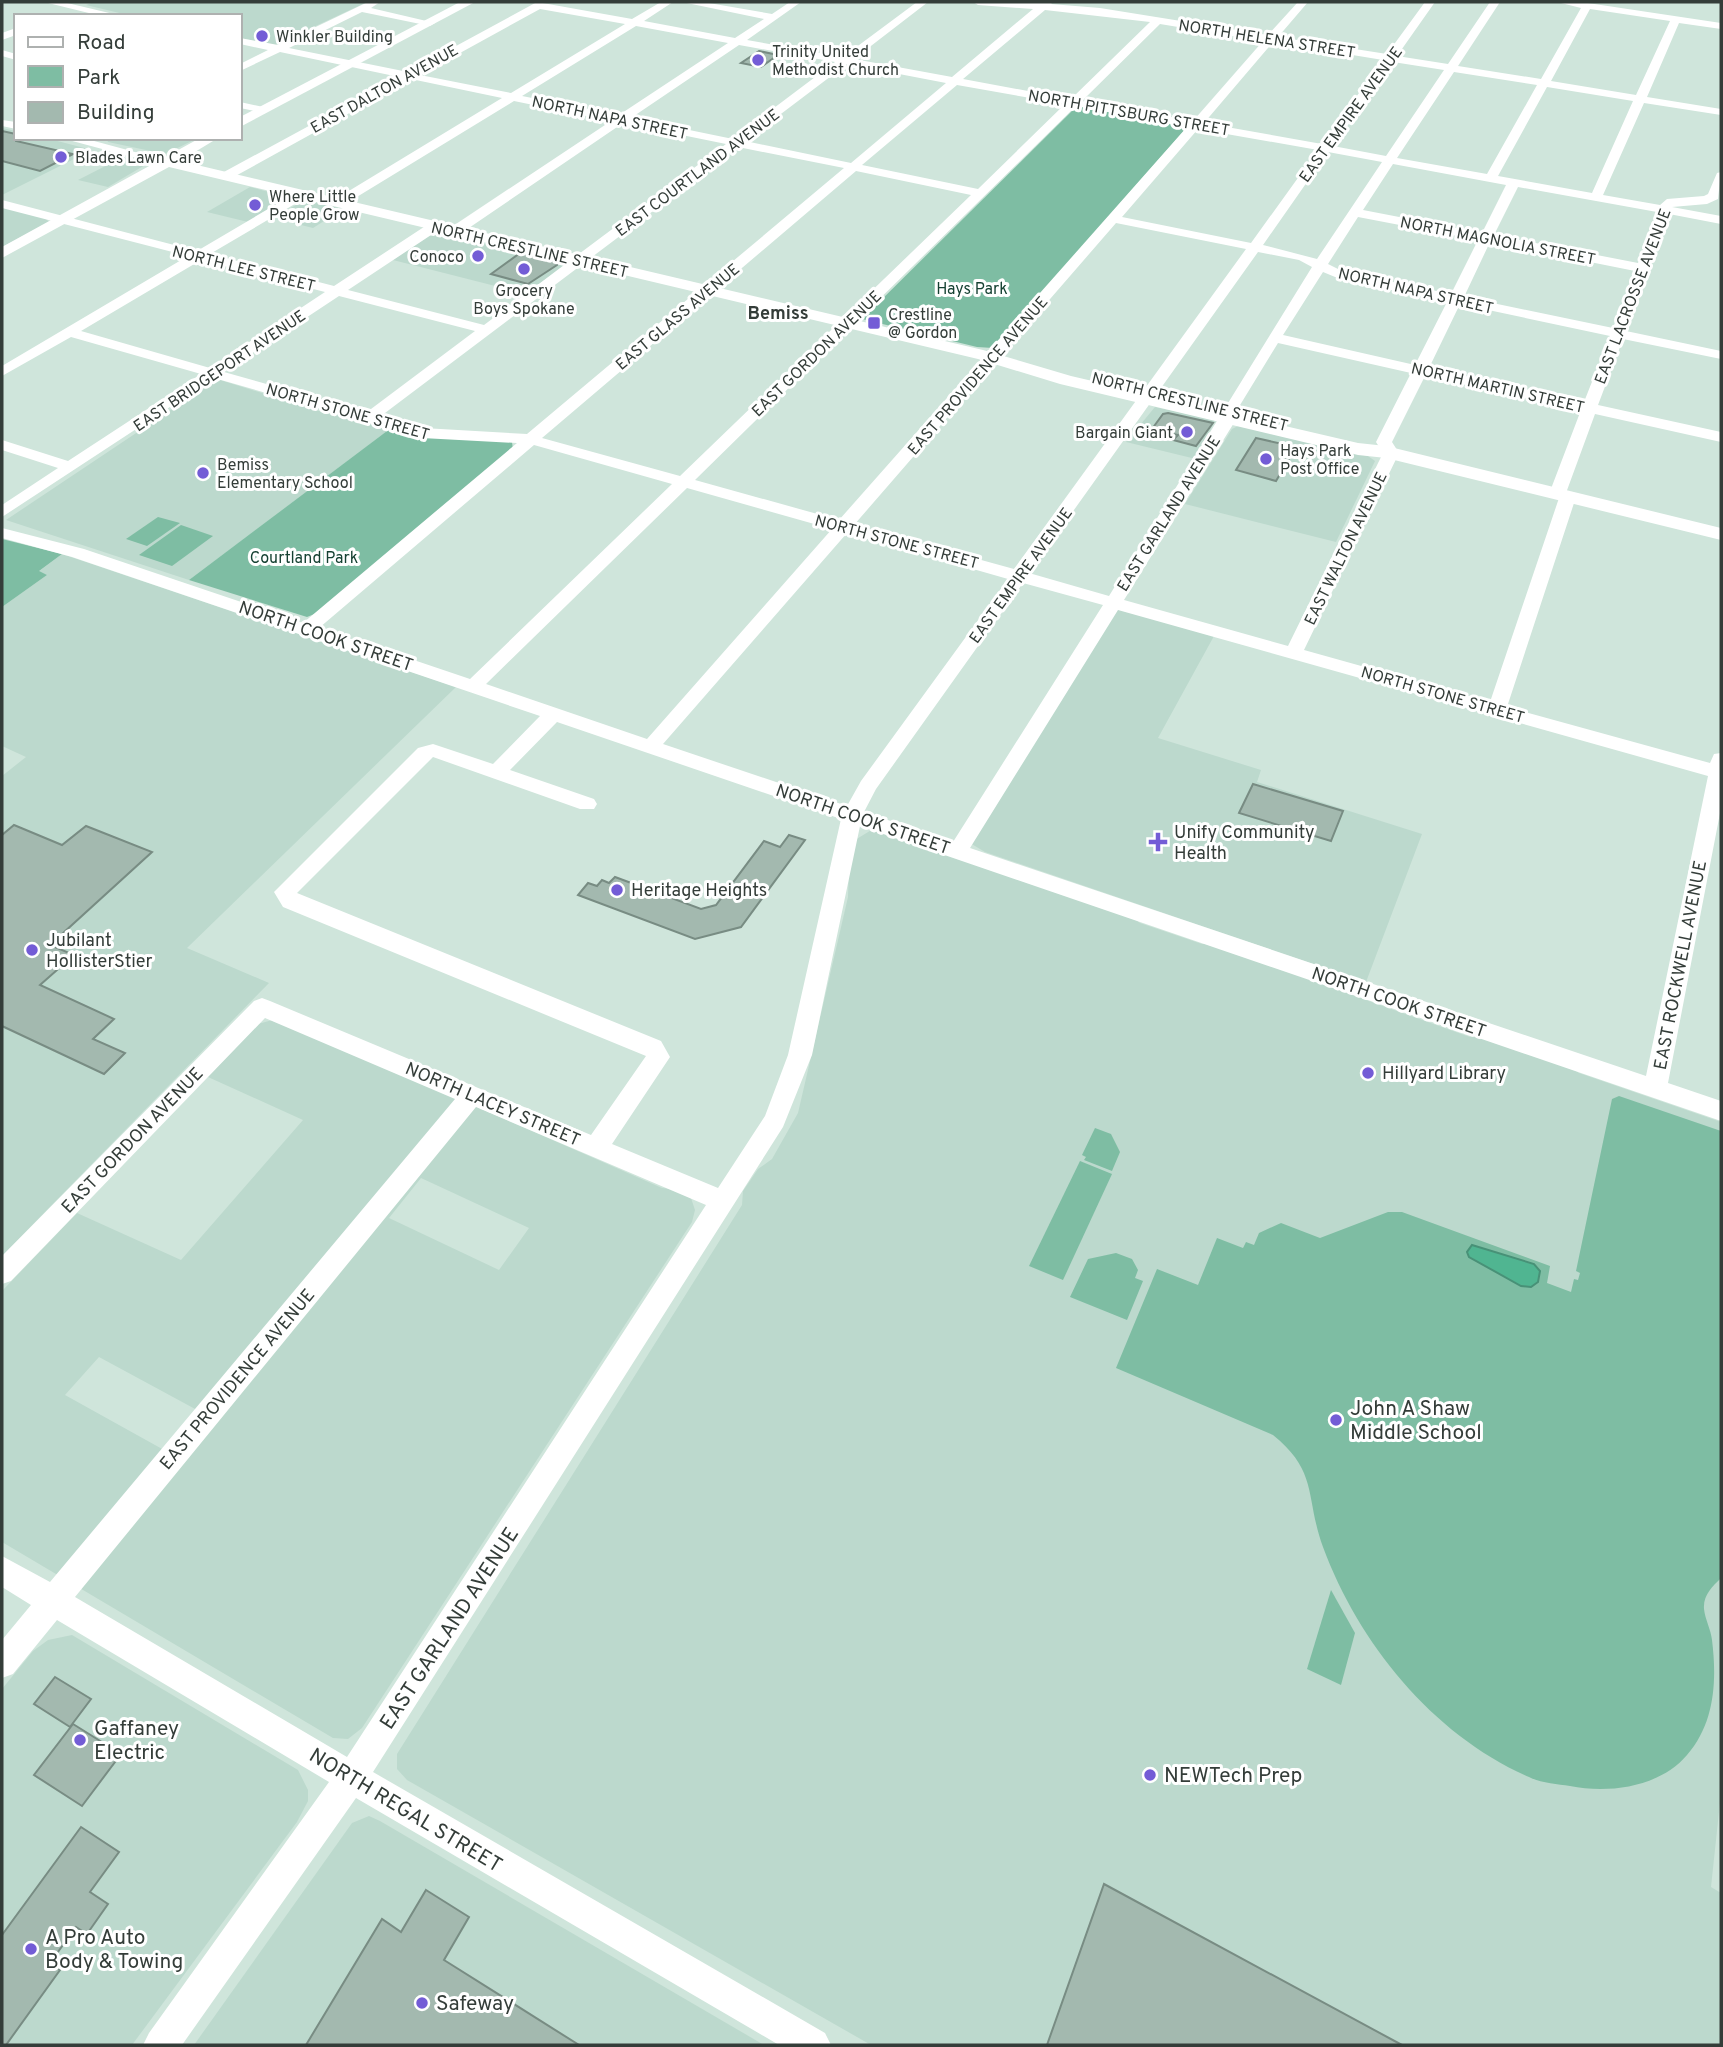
<svg xmlns="http://www.w3.org/2000/svg" width="1723" height="2047" viewBox="0 0 1723 2047" font-family="Overpass,sans-serif">
	<style>
		.built { fill: #bcd9cd; fill-rule: evenodd }
		.green { fill: #7ebda3 }
		.water { fill: #50b591; stroke: #489177; stroke-width: 2 }
		.building { fill: #a3b9af; stroke: #788c83; stroke-width: 2 }
		.lines { fill: none; stroke-linecap: round; stroke-linejoin: round }
		.minor { fill: #fff; fill-rule: evenodd }
		.major { fill: #fff; fill-rule: evenodd }
		.poi-dot { fill: #735cd6; stroke: #fff; stroke-width: 2.5 }
		.labels { text-anchor: middle; stroke-width: 6; stroke-linejoin: round; paint-order: stroke }
		.far-poi-label { font-size: 16px; fill: #343d39; stroke: #fff; text-anchor: start }
		.far-street-label { font-size: 16px; fill: #343d39; stroke: #fff }
		.far-park-label { font-size: 16px; fill: #154132; stroke: #fff }
		.far-quarter-label { font-size: 18px; font-weight: bold; fill: #343d39; stroke: #fff }
		.street-label { font-size: 18px; fill: #343d39; stroke: #fff }
		.poi-label { font-size: 18px; fill: #343d39; stroke: #fff; text-anchor: start }
		.near-poi-label { font-size: 21px; fill: #343d39; stroke: #fff; text-anchor: start }
		.near-street-label { font-size: 21px; fill: #343d39; stroke: #fff }
	</style>
	<rect width="100%" height="100%" fill="#cfe5db"/>
	<g class="built">
		<path d="M94 2H367L275 45 240 38V16H132L86 5Z"/>
		<path d="M2 128 16 131V138H46L92 150 2 195Z"/>
		<path d="M106 138H198L165 154 108 142Z"/>
		<path d="M123 157 145 165 108 187 78 180Z"/>
		<path d="M250 187 287 197 248 222 207 212Z"/>
		<path d="M303 201H309L343 209 313 228 273 218Z"/>
		<path d="M2 207 45 218 49 222 2 247Z"/>
		<path d="M441 233 562 261 565 264 527 294 393 260 431 235Z"/>
		<path d="M217 379 332 415 344 414 391 428 189 580 6 520Z"/>
		<path d="M1155 407 1215 420 1196 459 1126 442Z"/>
		<path d="M1238 426 1368 456 1375 461 1336 542 1185 504 1232 429Z"/>
		<path d="M62 554 456 687 187 948 269 983 2 1256V776L26 757 2 746V607L47 575 38 572Z"/>
		<path d="M1118 608 1214 636 1158 738 1261 770 1257 782 1422 834 1366 982 985 852 970 843Z"/>
		<path d="M873 829 1128 914 1140 923 1202 944H1215L1339 986 1352 995 1470 1037H1488L1566 1063 1579 1073 1721 1122V1793L1711 1887 1721 1893V2045H871L407 1780 397 1769V1754L742 1205 743 1191 758 1169 772 1159 798 1113 848 897 849 869 855 840Z"/>
		<path d="M276 1019 662 1188 679 1190 691 1198 695 1210 692 1222 362 1728 348 1739 333 1738 2 1542V1291L77 1213 181 1260 303 1120 208 1077 258 1024ZM421 1178 529 1228 499 1270 389 1218ZM99 1357 197 1410 164 1450 65 1395Z"/>
		<path d="M72 1635 298 1770 308 1790V1801L297 1822 132 2045H2V1689L33 1651 48 1640Z"/>
		<path d="M369 1816 380 1821 764 2045H194L352 1823Z"/>
	</g>
	<g class="green">
		<path d="M1077 106 1188 126 993 348 977 347 862 319Z"/>
		<path d="M391 428 512 442 513 450 317 613 307 617 189 580Z"/>
		<path d="M158 517 180 523 147 546 126 539Z"/>
		<path d="M181 525 213 536 172 566 139 555Z"/>
		<path d="M2 539 62 554 39 571 47 575 2 607Z"/>
		<path d="M1619 1096 1721 1131V1578C1712 1587 1703 1595 1704 1609 1705 1619 1711 1630 1712 1640 1717 1680 1715 1723 1687 1755 1660 1787 1609 1794 1570 1786 1557 1784 1541 1783 1529 1777 1433 1735 1359 1644 1323 1547 1305 1498 1319 1472 1273 1435L1116 1368 1157 1269 1198 1285 1217 1238 1243 1248 1246 1242 1254 1245 1259 1233 1281 1223 1320 1238 1388 1212H1402L1550 1266 1547 1283 1571 1292 1574 1279 1578 1280 1580 1273 1576 1271 1612 1099Z"/>
		<path d="M1095 1128 1111 1134 1120 1152 1112 1171 1084 1160 1086 1157 1082 1155Z"/>
		<path d="M1080 1161 1112 1174 1063 1280 1029 1266Z"/>
		<path d="M1116 1253 1132 1259 1138 1270 1135 1278 1143 1281 1127 1320 1070 1297 1088 1259Z"/>
		<path d="M1331 1590 1355 1633 1341 1685 1307 1669Z"/>
	</g>
	<path class="water" d="M1472 1245 1534 1264 1540 1271 1538 1282 1531 1287 1521 1286 1469 1257 1467 1252Z"/>
	<g class="building">
		<path d="M759 51 778 55 761 67 741 63Z"/>
		<path d="M2 131 16 134V141L73 154 40 171 2 161Z"/>
		<path d="M520 253 557 262V265L528 284 491 274Z"/>
		<path d="M1168 413 1213 423 1196 446 1173 440 1178 435 1152 429 1163 414Z"/>
		<path d="M1256 438 1296 447 1276 481 1236 470Z"/>
		<path d="M1253 784 1343 811 1331 841 1239 813Z"/>
		<path d="M14 825 62 845 86 826 152 852 50 945 74 955 40 985 114 1019 93 1039 125 1053 104 1074 2 1026V835Z"/>
		<path d="M789 835 805 840 741 927 695 939 578 895 588 883 597 886 602 880 609 883 615 877 701 909 716 905 764 841 780 847Z"/>
		<path d="M55 1677 91 1699 70 1727 34 1704Z"/>
		<path d="M73 1724 121 1754 82 1806 34 1775Z"/>
		<path d="M81 1827 119 1852 90 1892 108 1904 87 1934 76 1927 50 1963 60 1970 6 2045H2V1935Z"/>
		<path d="M1104 1884 1402 2045H1047Z"/>
		<path d="M426 1890 469 1917 444 1960 579 2045H306L382 1919 401 1932Z"/>
	</g>
	<g class="lines">
		<g class="minor">
			<path d="M44 2H63L122 16H101Z"/>
			<path d="M368 2H380L371 8 435 23 430 26 362 12 289 48 408 72 537 2 632 19 661 2H673L644 21 735 38 764 19 682 2H703L772 14 790 2H801L747 40 843 57 917 2H928L854 59 952 77 1033 9 978 5 973 2H1053L1051 4 1100 8 1268 35 1298 2H1308L1278 37 1387 54 1425 2H1435L1397 56 1448 64 1490 2H1500L1458 66 1541 79 1581 8 1557 2H1581L1721 23V29L1679 23 1647 97 1721 109V115L1644 103 1603 195 1660 205 1667 199 1704 196 1708 194 1717 173 1721 172 1718 199 1707 204 1672 207 1721 216V224L1669 214 1626 331 1721 351V359L1623 339 1598 405 1721 432V442L1595 414 1566 493 1576 497 1507 707 1710 763 1714 754 1721 753V808L1668 1083 1721 1101V1121L860 826 812 1055 783 1127 373 1772 825 2033 831 2045H779L356 1798 182 2045H143L149 2033 329 1782 57 1620 13 1674 2 1678V1640L31 1605 2 1587V1556L50 1582 455 1099 265 1018 11 1281 2 1284V1256L254 1001 262 998 270 1001 591 1135 646 1056 283 907 274 892 418 748 433 744 493 764 540 716 72 557 2 538V528L84 549 303 623 517 443 422 438 214 378 2 517V505L58 468 2 450V440L68 461 201 374 71 337 2 376V366L188 256 2 208V200L197 251 297 192H305V198L210 254 334 286 430 223H440V229L348 290 484 325 726 144 623 123 460 234H450V228L611 121 514 101 342 206H334V200L502 98 411 79 230 179H222V173L399 77 280 52 240 71V64L268 50 240 44V38L278 45ZM540 9 625 24 511 93 420 75ZM1590 9 1670 21 1636 95 1551 81ZM1045 10 1150 22 1071 99 963 79ZM1160 24 1263 41 1193 121 1082 101ZM636 26 728 43 619 115 522 96ZM1273 42 1383 60 1322 144 1204 123ZM739 45 835 62 733 139 631 118ZM1393 62 1444 70 1386 156 1333 146ZM847 64 946 83 851 163 745 141ZM1454 72 1537 85 1487 174 1397 158ZM957 85 1065 104 978 189 862 165ZM1547 87 1633 101 1592 193 1498 176ZM1076 106 1187 127 839 520 695 480ZM1198 129 1318 150 1251 243 1122 217ZM738 147 844 168 527 434 423 428 381 416ZM1328 152 1382 162 1317 259 1263 245ZM1393 164 1506 185 1482 233 1363 210ZM856 171 971 195 680 476 542 438ZM1518 187 1657 212 1638 263 1494 235ZM1358 217 1478 240 1451 294 1344 272 1328 264ZM1116 223 1246 249 1014 569 854 525ZM1490 242 1635 271 1613 328 1464 297ZM1258 252 1299 260 1312 267 1109 596 1029 573ZM201 260 325 292 210 368 81 331ZM1323 272 1340 279 1447 302 1415 365 1283 335ZM339 296 475 331 367 412 224 372ZM1460 304 1610 336 1584 402 1429 368ZM1278 343 1411 373 1376 442 1383 453 1288 646 1124 600 1237 418V410ZM1425 376 1581 410 1549 494 1559 498 1490 702 1304 650 1399 453 1392 442ZM534 445 672 484 470 679 319 628ZM687 488 832 529 647 739 486 684ZM847 533 1008 579 861 781 847 806 663 744ZM1023 583 1103 605 953 842 864 812 876 789ZM1118 610 1708 776 1646 1076 970 848ZM557 722 841 819 788 1055 765 1116 718 1188 612 1144 670 1057 661 1041 297 893 433 757 580 809H594L597 804 594 799 510 770ZM476 1107 706 1205 347 1757 75 1597Z"/>
			<path d="M16 28V35L2 40V33Z"/>
			<path d="M2 50 16 54V60L2 56Z"/>
			<path d="M240 102 268 108 270 110 264 113 240 108Z"/>
			<path d="M2 120 16 122V129L2 126Z"/>
			<path d="M61 138H83L172 162 166 166Z"/>
		</g>
		<g class="major">
			<path d="M460 2H475L240 127V117Z"/>
			<path d="M200 138H218L180 161 983 350 1071 376 1358 443 1386 446 1721 528V540L1386 458 1358 455 1060 384 978 359 169 167 2 258V247Z"/>
		</g>
	</g>
	<g class="poi-dot">
		<circle cx="262" cy="36" r="7"/>
		<circle cx="758" cy="60" r="7"/>
		<circle cx="61" cy="157" r="7"/>
		<circle cx="255" cy="205" r="7"/>
		<circle cx="478" cy="256" r="7"/>
		<circle cx="524" cy="269" r="7"/>
		<rect x="867" y="316" width="14" height="14" rx="3.5"/>
		<circle cx="1187" cy="432" r="7"/>
		<circle cx="1266" cy="459" r="7"/>
		<circle cx="203" cy="473" r="7"/>
		<path d="M1154.5 831.5h7v7h7v7h-7v7h-7v-7h-7v-7h7z"/>
		<circle cx="617" cy="890" r="7"/>
		<circle cx="32" cy="950" r="7"/>
		<circle cx="1368" cy="1073" r="7"/>
		<circle cx="1336" cy="1420" r="7"/>
		<circle cx="80" cy="1740" r="7"/>
		<circle cx="1150" cy="1775" r="7"/>
		<circle cx="31" cy="1949" r="7"/>
		<circle cx="422" cy="2003" r="7"/>
	</g>
	<g class="labels">
		<g class="far-poi-label">
			<text x="276" y="42">Winkler Building</text>
			<text x="772" y="57">Trinity United<tspan x="772" dy="18">Methodist Church</tspan></text>
			<text x="75" y="163">Blades Lawn Care</text>
			<text x="269" y="202">Where Little<tspan x="269" dy="18">People Grow</tspan></text>
			<text x="464" y="262" text-anchor="end">Conoco</text>
			<text x="524" y="296" text-anchor="middle">Grocery<tspan x="524" dy="18">Boys Spokane</tspan></text>
			<text x="888" y="320">Crestline<tspan x="888" dy="18">@ Gordon</tspan></text>
			<text x="1173" y="438" text-anchor="end">Bargain Giant</text>
			<text x="1280" y="456">Hays Park<tspan x="1280" dy="18">Post Office</tspan></text>
			<text x="217" y="470">Bemiss<tspan x="217" dy="18">Elementary School</tspan></text>
		</g>
		<g class="far-street-label">
			<text transform="translate(1267 38) rotate(9)" y="6">NORTH HELENA STREET</text>
			<text transform="translate(384 88) rotate(-29)" y="6">EAST DALTON AVENUE</text>
			<text transform="translate(1129 112) rotate(10)" y="6">NORTH PITTSBURG STREET</text>
			<text transform="translate(1350 114) rotate(-54)" y="6">EAST EMPIRE AVENUE</text>
			<text transform="translate(610 117) rotate(12)" y="6">NORTH NAPA STREET</text>
			<text transform="translate(697 172) rotate(-37)" y="6">EAST COURTLAND AVENUE</text>
			<text transform="translate(1498 240) rotate(11)" y="6">NORTH MAGNOLIA STREET</text>
			<text transform="translate(530 249) rotate(13)" y="6">NORTH CRESTLINE STREET</text>
			<text transform="translate(244 268) rotate(14)" y="6">NORTH LEE STREET</text>
			<text transform="translate(1416 290) rotate(13)" y="6">NORTH NAPA STREET</text>
			<text transform="translate(1632 296) rotate(-69)" y="6">EAST LACROSSE AVENUE</text>
			<text transform="translate(677 316) rotate(-40)" y="6">EAST GLASS AVENUE</text>
			<text transform="translate(816 353) rotate(-44)" y="6">EAST GORDON AVENUE</text>
			<text transform="translate(219 370) rotate(-34)" y="6">EAST BRIDGEPORT AVENUE</text>
			<text transform="translate(977 375) rotate(-49)" y="6">EAST PROVIDENCE AVENUE</text>
			<text transform="translate(1498 387) rotate(13)" y="6">NORTH MARTIN STREET</text>
			<text transform="translate(1190 401) rotate(14)" y="6">NORTH CRESTLINE STREET</text>
			<text transform="translate(348 411) rotate(16)" y="6">NORTH STONE STREET</text>
			<text transform="translate(1168 513) rotate(-58)" y="6">EAST GARLAND AVENUE</text>
			<text transform="translate(897 541) rotate(15)" y="6">NORTH STONE STREET</text>
			<text transform="translate(1345 548) rotate(-64)" y="6">EAST WALTON AVENUE</text>
			<text transform="translate(1020 575) rotate(-54)" y="6">EAST EMPIRE AVENUE</text>
			<text transform="translate(1443 694) rotate(16)" y="6">NORTH STONE STREET</text>
		</g>
		<g class="far-park-label">
			<text x="972" y="294">Hays Park</text>
			<text x="304" y="563">Courtland Park</text>
		</g>
		<g class="far-quarter-label">
			<text x="778" y="319">Bemiss</text>
		</g>
		<g class="street-label">
			<text transform="translate(326 636) rotate(19)" y="6">NORTH COOK STREET</text>
			<text transform="translate(863 819) rotate(19)" y="6">NORTH COOK STREET</text>
			<text transform="translate(1680 965) rotate(-79)" y="6">EAST ROCKWELL AVENUE</text>
			<text transform="translate(1399 1002) rotate(19)" y="6">NORTH COOK STREET</text>
			<text transform="translate(493 1104) rotate(23)" y="6">NORTH LACEY STREET</text>
			<text transform="translate(132 1140) rotate(-46)" y="6">EAST GORDON AVENUE</text>
			<text transform="translate(237 1379) rotate(-50)" y="6">EAST PROVIDENCE AVENUE</text>
		</g>
		<g class="poi-label">
			<text x="1174" y="838">Unify Community<tspan x="1174" dy="21">Health</tspan></text>
			<text x="631" y="896">Heritage Heights</text>
			<text x="46" y="946">Jubilant<tspan x="46" dy="21">HollisterStier</tspan></text>
			<text x="1382" y="1079">Hillyard Library</text>
		</g>
		<g class="near-poi-label">
			<text x="1350" y="1415">John A Shaw<tspan x="1350" dy="24">Middle School</tspan></text>
			<text x="94" y="1735">Gaffaney<tspan x="94" dy="24">Electric</tspan></text>
			<text x="1164" y="1782">NEWTech Prep</text>
			<text x="45" y="1944">A Pro Auto<tspan x="45" dy="24">Body &amp; Towing</tspan></text>
			<text x="436" y="2010">Safeway</text>
		</g>
		<g class="near-street-label">
			<text transform="translate(449 1628) rotate(-57)" y="7">EAST GARLAND AVENUE</text>
			<text transform="translate(406 1810) rotate(31)" y="7">NORTH REGAL STREET</text>
		</g>
	</g>
	<rect width="1723" height="2047" fill="none" stroke="#343d39" stroke-width="7"/>
	<rect x="14" y="14" width="228" height="126" fill="#ffffff" stroke="#aeb1b0" stroke-width="2"/>
	<rect x="28" y="37" width="35" height="10" fill="#ffffff" stroke="#aeb1b0" stroke-width="2"/>
	<text x="77" y="49" font-size="21" fill="#343d39">Road</text>
	<rect x="28" y="66" width="35" height="21" fill="#7ebda3" stroke="#aeb1b0" stroke-width="2"/>
	<text x="77" y="84" font-size="21" fill="#343d39">Park</text>
	<rect x="28" y="102" width="35" height="21" fill="#a3b9af" stroke="#aeb1b0" stroke-width="2"/>
	<text x="77" y="119" font-size="21" fill="#343d39">Building</text>
</svg>
